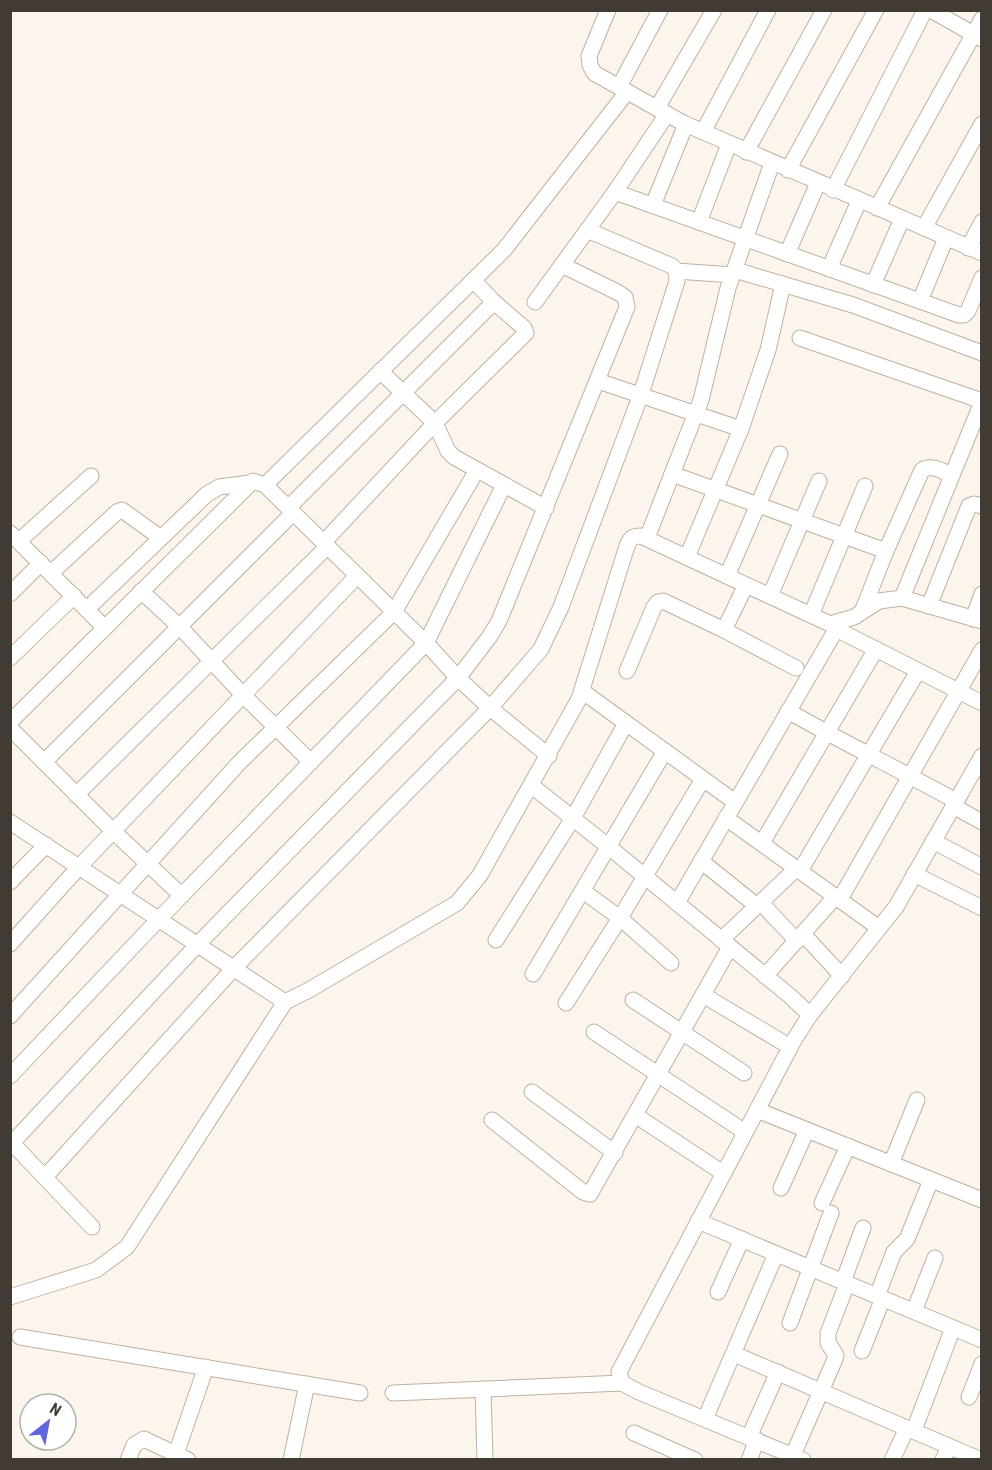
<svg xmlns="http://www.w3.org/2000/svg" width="992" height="1470" viewBox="0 0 992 1470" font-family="'Roboto Condensed',sans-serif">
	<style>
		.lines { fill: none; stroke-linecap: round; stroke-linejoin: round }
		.minor-casing { stroke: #c1b09f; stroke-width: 17 }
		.minor { stroke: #fff; stroke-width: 15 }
	</style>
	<rect width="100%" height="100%" fill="#fcf5ee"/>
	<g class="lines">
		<defs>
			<g id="minor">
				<path d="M608 10 589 56 590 65 594 73 683 123 982 253"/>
				<path d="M931 10 982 39"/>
				<path d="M619 87 660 10"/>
				<path d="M657 108 714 10"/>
				<path d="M703 132 768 10"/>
				<path d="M746 152 824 10"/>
				<path d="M788 170 876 10"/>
				<path d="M833 190 925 10"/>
				<path d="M615 192 959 315H964L968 311 982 278"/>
				<path d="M653 205 686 124"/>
				<path d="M877 208 982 19"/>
				<path d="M699 222 729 144"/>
				<path d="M924 228 982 124"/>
				<path d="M968 248 982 222"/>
				<path d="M787 254 818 183"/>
				<path d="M829 269 859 201"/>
				<path d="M735 270 853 305 982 353"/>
				<path d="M676 271 733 275"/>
				<path d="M873 285 902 219"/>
				<path d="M920 301 946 238"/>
				<path d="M535 302 615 192 667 114"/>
				<path d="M800 338 982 401"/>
				<path d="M380 371 435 423 448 451 454 457 546 508"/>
				<path d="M598 381 741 429"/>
				<path d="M672 474 886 551"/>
				<path d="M265 485 504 250 627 92"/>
				<path d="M288 508 494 302"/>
				<path d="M10 533 105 628"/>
				<path d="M647 538 701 400 728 288 772 163"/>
				<path d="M19 541 91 476"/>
				<path d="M323 543 435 423 526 333 524 328 494 302 473 280"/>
				<path d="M687 557 741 429 768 350 783 284"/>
				<path d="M51 573 117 512 122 510 161 538"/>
				<path d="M727 576 780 454"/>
				<path d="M141 591 180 627 243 695 311 762"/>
				<path d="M10 594 41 563"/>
				<path d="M770 596 819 481"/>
				<path d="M902 598 982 402"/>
				<path d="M929 606 969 506 974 504 982 506"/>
				<path d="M87 609 207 494 219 487 250 483"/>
				<path d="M862 612 886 551 922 470C932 464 942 471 951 475"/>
				<path d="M811 615 865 486"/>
				<path d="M973 619 982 594"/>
				<path d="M836 629 982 703"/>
				<path d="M724 630 796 668"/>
				<path d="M10 658 74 596"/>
				<path d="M627 671 654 607 658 602 663 601 724 630 746 585"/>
				<path d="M582 691 735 802"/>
				<path d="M788 711C844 743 900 770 956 801"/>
				<path d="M10 722 253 481 265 485 426 643 458 678 490 708 549 756"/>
				<path d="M10 728 113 831 181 895"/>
				<path d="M44 762 293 513"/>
				<path d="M532 786 609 847 790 996 810 1015"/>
				<path d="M76 795 327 547"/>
				<path d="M953 806 982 822"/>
				<path d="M726 818 879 928"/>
				<path d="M10 822 285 1002"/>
				<path d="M933 841 982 867"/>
				<path d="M762 843 876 649"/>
				<path d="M701 861 757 906"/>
				<path d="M800 871 918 671"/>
				<path d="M914 874 982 908"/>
				<path d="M10 882 46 845"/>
				<path d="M583 891 620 918 671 963"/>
				<path d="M840 899 982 650"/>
				<path d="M677 903 841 621"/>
				<path d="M761 903 797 941"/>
				<path d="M803 934 842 976"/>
				<path d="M496 940 573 818 626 723"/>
				<path d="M721 940 797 868"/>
				<path d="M10 944 79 867 357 576"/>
				<path d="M533 974 665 751"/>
				<path d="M765 976 836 896"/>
				<path d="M703 995 782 1042"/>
				<path d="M633 1000 744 1073"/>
				<path d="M566 1003 620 918 703 779"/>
				<path d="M10 1016 239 763 394 612 477 470"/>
				<path d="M594 1032 745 1132"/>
				<path d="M10 1076 159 919 426 643 504 485"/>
				<path d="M532 1092 615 1153"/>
				<path d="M757 1110 982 1200"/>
				<path d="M635 1115 723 1173"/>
				<path d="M492 1120 583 1192 590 1194 730 947"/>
				<path d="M10 1141 92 1227"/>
				<path d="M12 1143 198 944 458 678 490 636 499 621 627 307 625 297 617 292 562 265"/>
				<path d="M891 1164 917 1100"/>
				<path d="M45 1177 234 968 490 708 541 649 561 607 641 394 677 281 676 271 672 266 587 230"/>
				<path d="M781 1188 807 1130"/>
				<path d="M822 1203 848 1146"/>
				<path d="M698 1221 982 1340"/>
				<path d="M843 1282 863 1228"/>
				<path d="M718 1292 742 1239"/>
				<path d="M877 1296 894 1252 907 1239 931 1180"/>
				<path d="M10 1297 96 1270 127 1247 285 1002 309 990 457 903 480 875 579 699 627 546C630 538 633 536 641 536L830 624 854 617 879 601 902 598 982 621"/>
				<path d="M914 1311 935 1258"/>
				<path d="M790 1323 831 1213"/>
				<path d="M20 1337 360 1393"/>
				<path d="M862 1351 883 1298"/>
				<path d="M734 1354 981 1460"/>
				<path d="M483 1389 485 1460"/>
				<path d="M393 1393 622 1383"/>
				<path d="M969 1397 982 1364"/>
				<path d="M705 1419 776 1254"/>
				<path d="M914 1430 953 1328"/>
				<path d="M634 1433 695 1460"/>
				<path d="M749 1437 778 1372"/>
				<path d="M176 1454 206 1367"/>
				<path d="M793 1455 835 1359 836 1355 828 1343V1333L847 1284"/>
				<path d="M128 1460 134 1445 144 1439 188 1460"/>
				<path d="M291 1460 307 1384"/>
				<path d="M749 1460 757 1440"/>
				<path d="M803 1460 639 1392 622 1383 619 1372 794 1040 810 1015 896 907 982 756"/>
				<path d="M892 1460 907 1428"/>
				<path d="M943 1460 949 1446"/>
			</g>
		</defs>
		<use href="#minor" class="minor-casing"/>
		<use href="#minor" class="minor"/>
	</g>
	<rect width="992" height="1470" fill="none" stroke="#423b34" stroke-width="24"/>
	<g transform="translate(48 1422) rotate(31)"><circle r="28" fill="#ffffff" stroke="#b3b1ae" stroke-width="1.5"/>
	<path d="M0-4.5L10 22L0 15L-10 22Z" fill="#6065dd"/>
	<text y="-9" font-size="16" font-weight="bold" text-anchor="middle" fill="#423b34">N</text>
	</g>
</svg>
